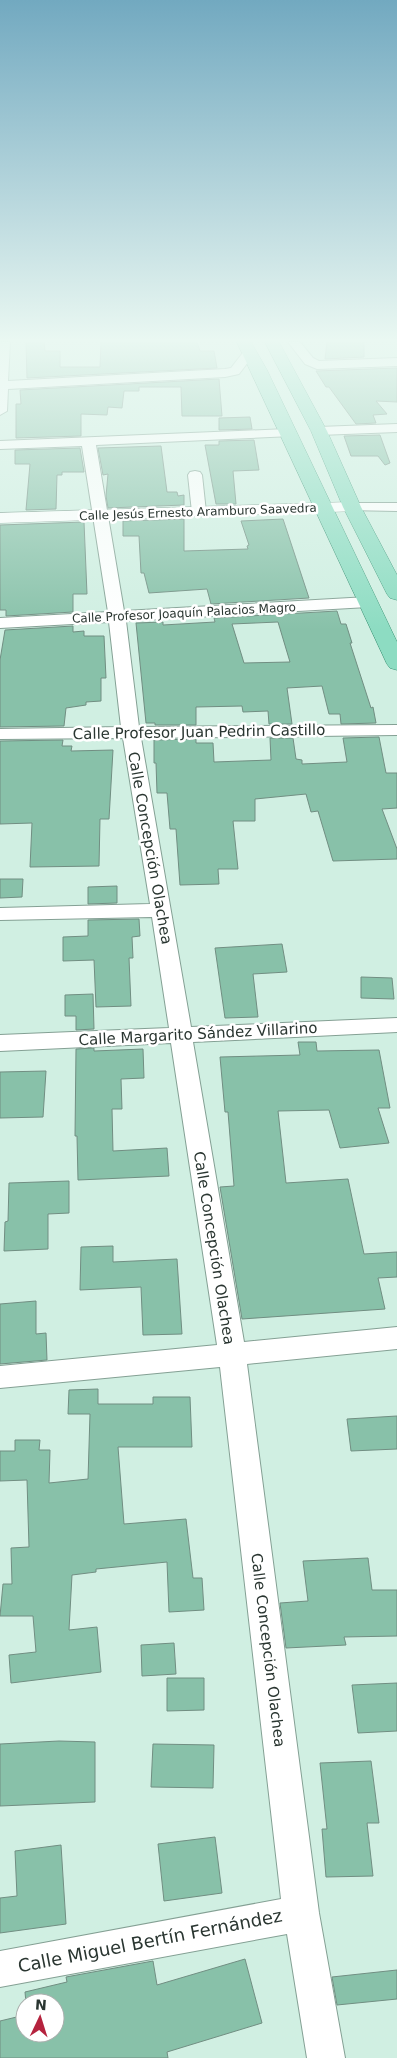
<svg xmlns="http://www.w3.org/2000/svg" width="397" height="2058" viewBox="0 0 397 2058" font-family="'DejaVu Sans',sans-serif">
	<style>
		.building { fill: #88c1a9; stroke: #718e82; fill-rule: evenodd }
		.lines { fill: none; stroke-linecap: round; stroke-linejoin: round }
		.minor-casing { stroke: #84a094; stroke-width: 2 }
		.tertiary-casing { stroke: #84a094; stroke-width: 1 }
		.primary-casing { stroke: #399375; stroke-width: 1 }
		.minor { fill: #fff; fill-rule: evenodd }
		.tertiary { fill: #fff; fill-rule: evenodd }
		.primary { fill: #8ddcc2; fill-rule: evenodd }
		.labels { text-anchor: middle; stroke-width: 5; stroke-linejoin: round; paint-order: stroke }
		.far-street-label { font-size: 12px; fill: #2a3631; stroke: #fff }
		.street-label { font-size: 15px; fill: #2a3631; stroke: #fff }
		.near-street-label { font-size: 18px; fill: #2a3631; stroke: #fff }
	</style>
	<rect width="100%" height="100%" fill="#d0efe2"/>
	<g class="building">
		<path d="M26 342H44L45 351H60V367H100L101 342H197L200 351H214L217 368 27 378Z"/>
		<path d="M327 342H364V357L325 359Z"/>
		<path d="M397 368V402L376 401 387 414 373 415 376 423 356 424 329 387H326L316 371Z"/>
		<path d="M219 379 222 416H182L181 387H139V391H124L122 408 108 407 107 415 81 414V436L16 438V404H21L20 390Z"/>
		<path d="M250 417 252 429 219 430V418Z"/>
		<path d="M380 435 390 463 385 465 378 456H351L344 436Z"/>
		<path d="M254 440 259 470 233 471 236 504H216L205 445H219V441Z"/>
		<path d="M161 446 167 492H177L178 496 184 495V505L108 508 106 496 108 474 103 475 98 448Z"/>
		<path d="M80 448 84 472H62V475H57L56 509 26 510 30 464H15V450Z"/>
		<path d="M184 519V551L248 549 247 546 249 545 241 521 283 519 309 598 211 604 207 589 149 593 144 573H141L139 536H123V521Z"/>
		<path d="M84 522 87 594H73V612L6 616V610H0V525Z"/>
		<path d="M337 611 341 624H346L352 643H350L371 708 373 707 376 723 341 724 340 714H329L322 686 287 688 292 724H269L268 711 243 712 242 706 196 707V725H155V723H146L136 623 163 622V625L215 622 214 618ZM278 622 290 662 244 663 232 624Z"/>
		<path d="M73 626V632L84 631V636H104L106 678H101V701L86 702V705L66 708 64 726 0 727V660L5 630Z"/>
		<path d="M379 737 386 773H397V808L382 809 397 849V859L333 861 318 811 311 812 306 794 255 799V821H233L238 869H218L219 884 180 885 176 829H170L167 793H157L156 763H154V740L196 739V743H213L214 762 271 760 270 738H293L296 759 302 760V764L347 762 343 738Z"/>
		<path d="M63 740 62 746H72L71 751 113 750 109 819H100L99 866 30 867 32 823 0 824V741Z"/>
		<path d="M0 879H23L22 897 0 898Z"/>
		<path d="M117 886V903L88 904V887Z"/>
		<path d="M139 919 140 936 132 937 133 958H129L131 1006 96 1007 94 960 63 961V937L88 936V920Z"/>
		<path d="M282 944 287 972 253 974 258 1017 225 1018 215 948Z"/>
		<path d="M361 977 392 978 394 999 361 998Z"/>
		<path d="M93 994 94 1029 76 1030V1016H65V995Z"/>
		<path d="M298 1042H316L317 1051 379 1050 390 1108H378L389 1143 340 1148 329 1110 278 1111 286 1183 348 1179 364 1254 397 1252V1277L378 1278 385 1309 242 1319 220 1187 234 1186 228 1112H225L220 1057 300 1055Z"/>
		<path d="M94 1048V1051L143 1049 144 1078 121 1079 122 1109H112L113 1151 167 1148 169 1176 78 1180 77 1136H75L76 1049Z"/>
		<path d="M46 1071 43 1117 0 1118V1072Z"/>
		<path d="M69 1181V1213L48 1214V1249L4 1251 5 1222 8 1221 9 1183Z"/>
		<path d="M113 1246V1262L177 1259 182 1334 143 1335 141 1287 80 1290 81 1247Z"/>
		<path d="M36 1301V1334L46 1333 47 1360 0 1364V1304Z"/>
		<path d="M98 1389V1404H153V1397H190L192 1447H118L124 1524 186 1519 193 1578H202L204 1610 169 1612 167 1562 96 1569V1572L72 1575 69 1630 97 1627 101 1672 11 1683 9 1655 36 1652 33 1616H0L3 1584H12L11 1548 29 1547 27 1480 0 1481V1451H15V1440H40L39 1450H50L49 1483 88 1479 90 1414H68L69 1390Z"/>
		<path d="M397 1416V1449L351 1451 347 1419Z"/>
		<path d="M368 1558 372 1590H397V1636L344 1637 346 1645 286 1648 280 1603 308 1601 303 1561Z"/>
		<path d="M174 1643 176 1674 142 1676 141 1645Z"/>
		<path d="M167 1678H204V1710L167 1711Z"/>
		<path d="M397 1683V1731L358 1733 352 1685Z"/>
		<path d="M59 1741 95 1742V1802L0 1806V1744Z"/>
		<path d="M153 1744 214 1745 213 1788 151 1787Z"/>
		<path d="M371 1761 379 1823H367L373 1876 326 1877 322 1829H327L320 1763Z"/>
		<path d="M215 1837 222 1893 164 1901 158 1844Z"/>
		<path d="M61 1845 66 1924 0 1933V1898L17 1896 15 1851Z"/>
		<path d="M245 1959 262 2023 167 2052 168 2058H0V2021L25 2015V2033H55V2003H26L25 1992 67 1982 66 1977 153 1961 157 1985Z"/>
		<path d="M397 1970V1999L337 2005 332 1977Z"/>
	</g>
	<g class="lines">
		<defs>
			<g id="minor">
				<path d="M0 342H10L8 381 225 369 231 368 245 350 249 349 255 353 239 374 225 377 8 389 7 411 0 415Z"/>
				<path d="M288 342H300L313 358 319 361 397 358V366L317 369 305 364Z"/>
				<path d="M397 424V432L319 435 312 431 319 427Z"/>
				<path d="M287 429 294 433 292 436 96 445 124 611 368 597 374 599 376 602 374 605 368 607 126 621 139 727 397 725V735L141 738 191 1027 397 1018V1032L193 1042 244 1342 397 1327V1349L247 1364 319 1913 345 2058H307L287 1934 0 1987V1951L281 1899 220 1367 0 1388V1366L217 1345 171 1043 0 1051V1035L169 1028 152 917 0 920V908L150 904 123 738 0 739V729L121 727 109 622 0 628V618L108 612 82 446 0 449V441Z"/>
				<path d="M195 471 200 472 202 475 206 512 204 515H194L192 512 188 475 190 472Z"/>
				<path d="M352 503H397V511L347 510 345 507 347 504Z"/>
			</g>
			<path id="tertiary" d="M352 502 358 503 361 507 358 511 0 523V513Z"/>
			<g id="primary">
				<path d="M237 342H251L267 370 397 642V670L390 668 387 664Z"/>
				<path d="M265 342H279L327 431 361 507 397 575V600L390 598 387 594 343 507 311 431Z"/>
			</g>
		</defs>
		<use href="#minor" class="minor-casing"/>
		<use href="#tertiary" class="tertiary-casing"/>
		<use href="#primary" class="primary-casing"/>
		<use href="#minor" class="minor"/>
		<use href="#tertiary" class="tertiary"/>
		<use href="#primary" class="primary"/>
	</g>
	<linearGradient id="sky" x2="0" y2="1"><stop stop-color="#72a9c0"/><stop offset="0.54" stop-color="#eaf8f2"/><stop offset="1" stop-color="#eaf8f2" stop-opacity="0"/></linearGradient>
	<rect width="397" height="630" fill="url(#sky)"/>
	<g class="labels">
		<g class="far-street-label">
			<text transform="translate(198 512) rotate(-2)" y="4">Calle Jesús Ernesto Aramburo Saavedra</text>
			<text transform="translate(184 613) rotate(-3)" y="4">Calle Profesor Joaquín Palacios Magro</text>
		</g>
		<g class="street-label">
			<text transform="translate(199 732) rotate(-1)" y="5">Calle Profesor Juan Pedrin Castillo</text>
			<text transform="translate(150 848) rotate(80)" y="5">Calle Concepción Olachea</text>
			<text transform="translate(198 1034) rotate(-3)" y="5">Calle Margarito Sández Villarino</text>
			<text transform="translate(214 1248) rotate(81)" y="5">Calle Concepción Olachea</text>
			<text transform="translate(268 1650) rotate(83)" y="5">Calle Concepción Olachea</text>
		</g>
		<g class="near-street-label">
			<text transform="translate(150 1941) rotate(-11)" y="6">Calle Miguel Bertín Fernández</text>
		</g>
	</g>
	<g transform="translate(40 2018) rotate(4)"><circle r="24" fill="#ffffff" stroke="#aaafad"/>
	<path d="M0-4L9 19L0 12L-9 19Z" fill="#b5233e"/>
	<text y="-8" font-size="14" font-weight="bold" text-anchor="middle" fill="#2a3631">N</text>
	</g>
</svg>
